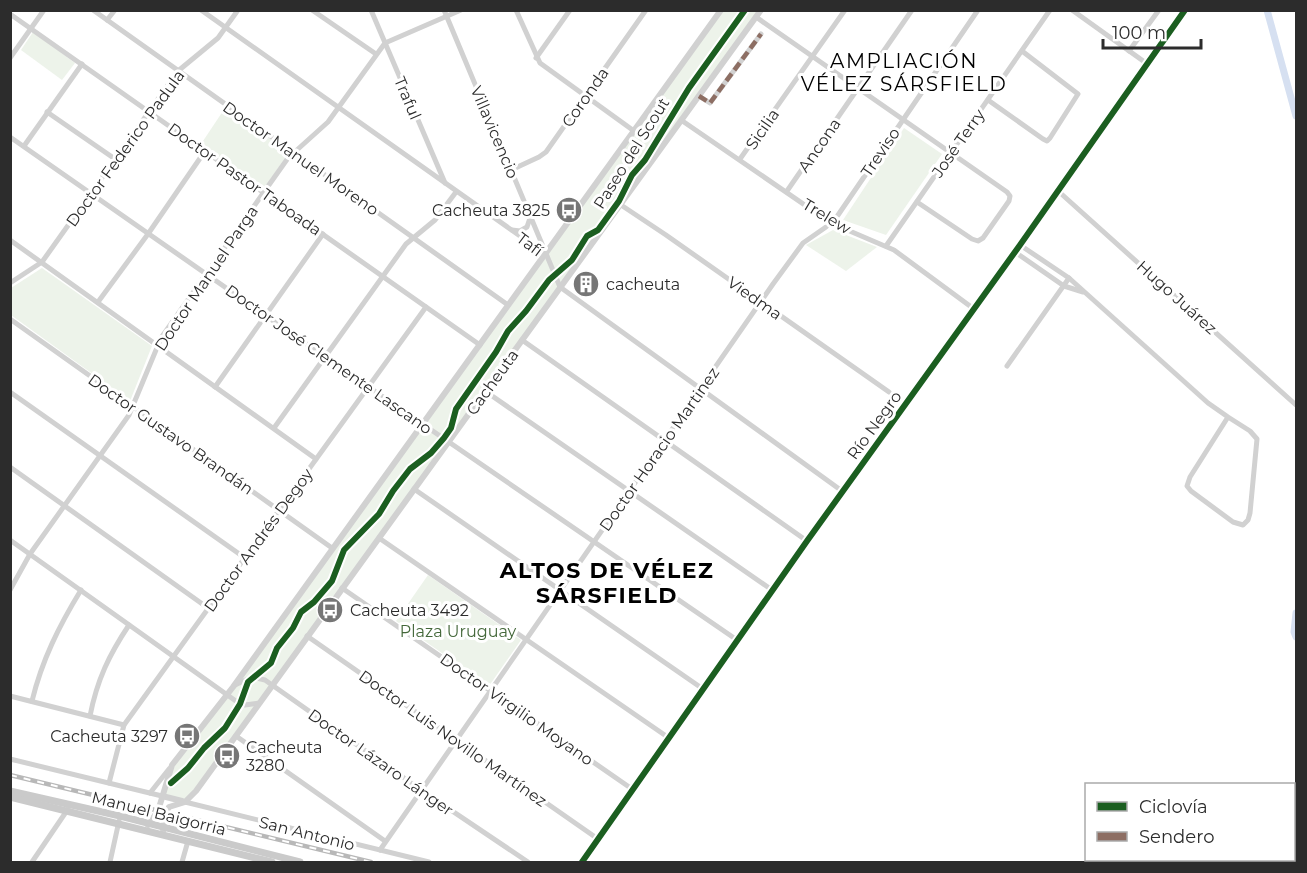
<svg xmlns="http://www.w3.org/2000/svg" width="1307" height="873" viewBox="0 0 1307 873" font-family="Montserrat,sans-serif">
	<style>
		.green { fill: #edf3ea }
		.lines { fill: none; stroke-linecap: round; stroke-linejoin: round }
		.canal { stroke: #d6e0f1; stroke-width: 7 }
		.minor { stroke: #d1d1d1; stroke-width: 5 }
		.tertiary { stroke: #d1d1d1; stroke-width: 6 }
		.secondary { stroke: #cacaca; stroke-width: 7 }
		.rail-casing { stroke: #b8b8b8; stroke-width: 4.5 }
		.rail { stroke: #fff; stroke-width: 2; stroke-dasharray: 7; stroke-linecap: butt }
		.quiet { stroke: #8d6e63; stroke-width: 4.5; stroke-dasharray: 9 4.5; stroke-linecap: butt }
		.cycleway-casing { stroke: #fff; stroke-width: 10 }
		.cycleway { stroke: #1b5e20; stroke-width: 6 }
		.labels { text-anchor: middle; stroke-width: 6; stroke-linejoin: round; paint-order: stroke }
		.street-label { font-size: 16px; fill: #2c2c2c; stroke: #fff }
		.poi-label { font-size: 16px; fill: #2c2c2c; stroke: #fff; text-anchor: start }
		.park-label { font-size: 16px; fill: #436739; stroke: #fff }
		.quarter-label { font-size: 20px; letter-spacing: 1.5px; fill: #000; stroke: #fff }
		.district-label { font-size: 22px; font-weight: bold; letter-spacing: 1.5px; fill: #000; stroke: #fff }
	</style>
	<rect width="100%" height="100%" fill="#fff"/>
	<g class="green">
		<path d="M721 11H761L185 802 162 796 170 772Z"/>
		<path d="M33 32 75 63 62 80 21 50Z"/>
		<path d="M225 108 289 152 263 190 201 144Z"/>
		<path d="M904 128 942 154 886 235 843 220Z"/>
		<path d="M833 230 877 247 846 271 806 245Z"/>
		<path d="M42 268 152 346 130 401 11 315V288Z"/>
		<path d="M428 575 521 640 489 686 396 621Z"/>
	</g>
	<g class="lines">
		<g class="canal">
			<path d="M1267 10 1296 116"/>
			<path d="M1296 613 1294 632 1296 637"/>
		</g>
		<g class="minor">
			<path d="M93 10 508 305"/>
			<path d="M201 10 544 253"/>
			<path d="M312 10 376 54"/>
			<path d="M371 10 445 183"/>
			<path d="M444 10 560 287 842 491"/>
			<path d="M516 10 540 63 634 131"/>
			<path d="M1072 10 1146 63"/>
			<path d="M10 14 480 345"/>
			<path d="M756 17 1007 192 1010 196 1009 201 983 238 978 241 972 239 917 202"/>
			<path d="M107 20 115 10"/>
			<path d="M1129 51 1159 10"/>
			<path d="M10 58 44 10"/>
			<path d="M536 58 570 10"/>
			<path d="M699 96 710 103 761 34"/>
			<path d="M988 100 1043 139 1047 141 1050 138 1078 94 1022 51"/>
			<path d="M47 112 115 159"/>
			<path d="M681 120 831 223 894 250 974 309"/>
			<path d="M10 137 325 357 737 640"/>
			<path d="M24 146 82 64"/>
			<path d="M740 159 845 10"/>
			<path d="M511 170 539 157 546 152 646 10"/>
			<path d="M1057 190 1296 405"/>
			<path d="M787 191 912 10"/>
			<path d="M621 205 666 235 889 392"/>
			<path d="M512 230 520 231 527 227 530 218"/>
			<path d="M10 240 316 459"/>
			<path d="M1020 245 1069 278 1208 403 1228 417 1190 477 1187 486 1191 491 1233 522 1243 525 1248 520 1250 513 1257 439 1250 431 1228 417"/>
			<path d="M886 246 1050 10"/>
			<path d="M1015 252 1064 286 1083 292"/>
			<path d="M10 283 42 262 178 71 218 38 238 10"/>
			<path d="M98 302 148 234 205 151"/>
			<path d="M10 319 332 548"/>
			<path d="M522 340 807 541"/>
			<path d="M1007 366 1069 278"/>
			<path d="M215 387 323 234"/>
			<path d="M485 391 772 590"/>
			<path d="M10 392 245 558"/>
			<path d="M274 428 406 244 435 220 456 192"/>
			<path d="M10 467 208 608"/>
			<path d="M414 489 703 689"/>
			<path d="M379 538 669 738"/>
			<path d="M10 540 240 704 245 705 260 703"/>
			<path d="M342 588 632 789"/>
			<path d="M10 590 30 554 129 415 161 338 288 158 328 122 385 43 461 10"/>
			<path d="M307 636 598 839"/>
			<path d="M235 685 252 677 265 680 421 790 528 862"/>
			<path d="M10 696 124 725"/>
			<path d="M32 701C42 660 59 626 81 590"/>
			<path d="M90 716C97 680 109 655 129 625"/>
			<path d="M236 736 385 841"/>
			<path d="M10 759 162 796"/>
			<path d="M109 783 124 725 426 307"/>
			<path d="M150 793 169 769"/>
			<path d="M185 802 429 862"/>
			<path d="M380 850 773 284 803 243 826 227 836 218 978 10"/>
			<path d="M32 862 68 809"/>
			<path d="M110 862 119 821"/>
			<path d="M182 862 188 841"/>
		</g>
		<g class="tertiary">
			<path d="M162 796 182 801"/>
			<path d="M148 825 158 811 172 765 233 687 721 10"/>
			<path d="M163 832 165 814 169 807 185 802 196 791 761 10"/>
			<path d="M582 862 807 541 1020 245 1185 10"/>
		</g>
		<g class="secondary">
			<path d="M10 791 120 816 300 862"/>
			<path d="M10 797 272 862"/>
		</g>
		<defs>
			<path id="rail" d="M10 775 371 862"/>
		</defs>
		<use href="#rail" class="rail-casing"/>
		<use href="#rail" class="rail"/>
		<path class="quiet" d="M699 96 710 103 761 34"/>
		<defs>
			<g id="cycleway">
				<path d="M171 783 188 768 204 748 225 728 240 704 248 682 271 663 277 648 293 628 301 612 314 602 332 581 344 550 379 514 393 491 410 469 431 453 444 438 451 428 456 409 496 352 508 331 526 311 549 280 572 260 587 236 598 230 619 201 632 175 645 160 689 88 745 10"/>
				<path d="M582 862 807 541 1020 245 1185 10"/>
			</g>
		</defs>
		<use href="#cycleway" class="cycleway-casing"/>
		<use href="#cycleway" class="cycleway"/>
	</g>
	<defs>
		<symbol id="bus-disc" viewBox="-11 -11 22 22"><circle r="9.5" fill="#767676" stroke="#fff"/><path d="M-5-6H5V4H4V6H2V4H-2V6H-4V4H-5ZM-3.5-4V0h7V-4ZM-3.5 1.2v1.5H-2V1.2ZM2 1.2v1.5H3.5V1.2Z" fill="#fff"/></symbol>
		<symbol id="building-disc" viewBox="-11 -11 22 22"><circle r="9.5" fill="#767676" stroke="#fff"/><path d="M-4-6H4V6H1V3H-1V6H-4ZM-2.5-4.3h1.7v1.8h-1.7ZM.8-4.3h1.7v1.8H.8ZM-2.5-1h1.7V.8h-1.7ZM.8-1h1.7V.8H.8Z" fill="#fff"/></symbol>
	</defs>
	<g fill-rule="evenodd">
		<use href="#bus-disc" x="554" y="195" width="30" height="30"/>
		<use href="#building-disc" x="571" y="269" width="30" height="30"/>
		<use href="#bus-disc" x="315" y="595" width="30" height="30"/>
		<use href="#bus-disc" x="172" y="721" width="30" height="30"/>
		<use href="#bus-disc" x="212" y="741" width="30" height="30"/>
	</g>
	<g class="labels">
		<g class="street-label">
			<text transform="translate(585 97) rotate(-55)" y="6">Coronda</text>
			<text transform="translate(408 98) rotate(67)" y="6">Traful</text>
			<text transform="translate(762 129) rotate(-55)" y="6">Sicilia</text>
			<text transform="translate(495 132) rotate(67)" y="6">Villavicencio</text>
			<text transform="translate(958 143) rotate(-55)" y="6">José Terry</text>
			<text transform="translate(819 145) rotate(-55)" y="6">Ancona</text>
			<text transform="translate(125 148) rotate(-54)" y="6">Doctor Federico Padula</text>
			<text transform="translate(880 152) rotate(-56)" y="6">Treviso</text>
			<text transform="translate(631 153) rotate(-58)" y="6">Paseo del Scout</text>
			<text transform="translate(301 158) rotate(35)" y="6">Doctor Manuel Moreno</text>
			<text transform="translate(245 179) rotate(35)" y="6">Doctor Pastor Taboada</text>
			<text transform="translate(827 216) rotate(31)" y="6">Trelew</text>
			<text transform="translate(530 244) rotate(37)" y="6">Tafí</text>
			<text transform="translate(206 278) rotate(-56)" y="6">Doctor Manuel Parga</text>
			<text transform="translate(1177 297) rotate(42)" y="6">Hugo Juárez</text>
			<text transform="translate(755 298) rotate(35)" y="6">Viedma</text>
			<text transform="translate(329 359) rotate(35)" y="6">Doctor José Clemente Lascano</text>
			<text transform="translate(492 382) rotate(-54)" y="6">Cacheuta</text>
			<text transform="translate(874 425) rotate(-54)" y="6">Río Negro</text>
			<text transform="translate(171 434) rotate(35)" y="6">Doctor Gustavo Brandán</text>
			<text transform="translate(659 449) rotate(-55)" y="6">Doctor Horacio Martinez</text>
			<text transform="translate(258 540) rotate(-54)" y="6">Doctor Andrés Degoy</text>
			<text transform="translate(517 709) rotate(35)" y="6">Doctor Virgilio Moyano</text>
			<text transform="translate(453 738) rotate(35)" y="6">Doctor Luis Novillo Martínez</text>
			<text transform="translate(381 762) rotate(35)" y="6">Doctor Lázaro Lánger</text>
			<text transform="translate(159 813) rotate(14)" y="6">Manuel Baigorria</text>
			<text transform="translate(307 833) rotate(14)" y="6">San Antonio</text>
		</g>
		<g class="poi-label">
			<text x="550" y="216" text-anchor="end">Cacheuta 3825</text>
			<text x="606" y="290">cacheuta</text>
			<text x="350" y="616">Cacheuta 3492</text>
			<text x="168" y="742" text-anchor="end">Cacheuta 3297</text>
			<text x="246" y="753">Cacheuta<tspan x="246" dy="18">3280</tspan></text>
		</g>
		<g class="park-label">
			<text x="458" y="637">Plaza Uruguay</text>
		</g>
		<g class="quarter-label">
			<text x="904" y="68">AMPLIACIÓN<tspan x="904" dy="23">VÉLEZ SÁRSFIELD</tspan></text>
		</g>
		<g class="district-label">
			<text x="607" y="578">ALTOS DE VÉLEZ<tspan x="607" dy="25">SÁRSFIELD</tspan></text>
		</g>
	</g>
	<rect width="1307" height="873" fill="none" stroke="#2c2c2c" stroke-width="24"/>
	<rect x="1085" y="783" width="210" height="78" fill="#ffffff" stroke="#ababab" stroke-width="1.5"/>
	<rect x="1097" y="802" width="30" height="9" fill="#1b5e20" stroke="#ababab" stroke-width="1.5"/>
	<text x="1139" y="813" font-size="18" fill="#2c2c2c">Ciclovía</text>
	<rect x="1097" y="832" width="30" height="9" fill="#8d6e63" stroke="#ababab" stroke-width="1.5"/>
	<text x="1139" y="843" font-size="18" fill="#2c2c2c">Sendero</text>
	<path d="M1103 39v9h98v-9" fill="none" stroke="#2c2c2c" stroke-width="3"/>
	<text x="1112" y="39" font-size="18" fill="#2c2c2c" stroke="#ffffff" stroke-width="4.5" paint-order="stroke">100 m</text>
</svg>
